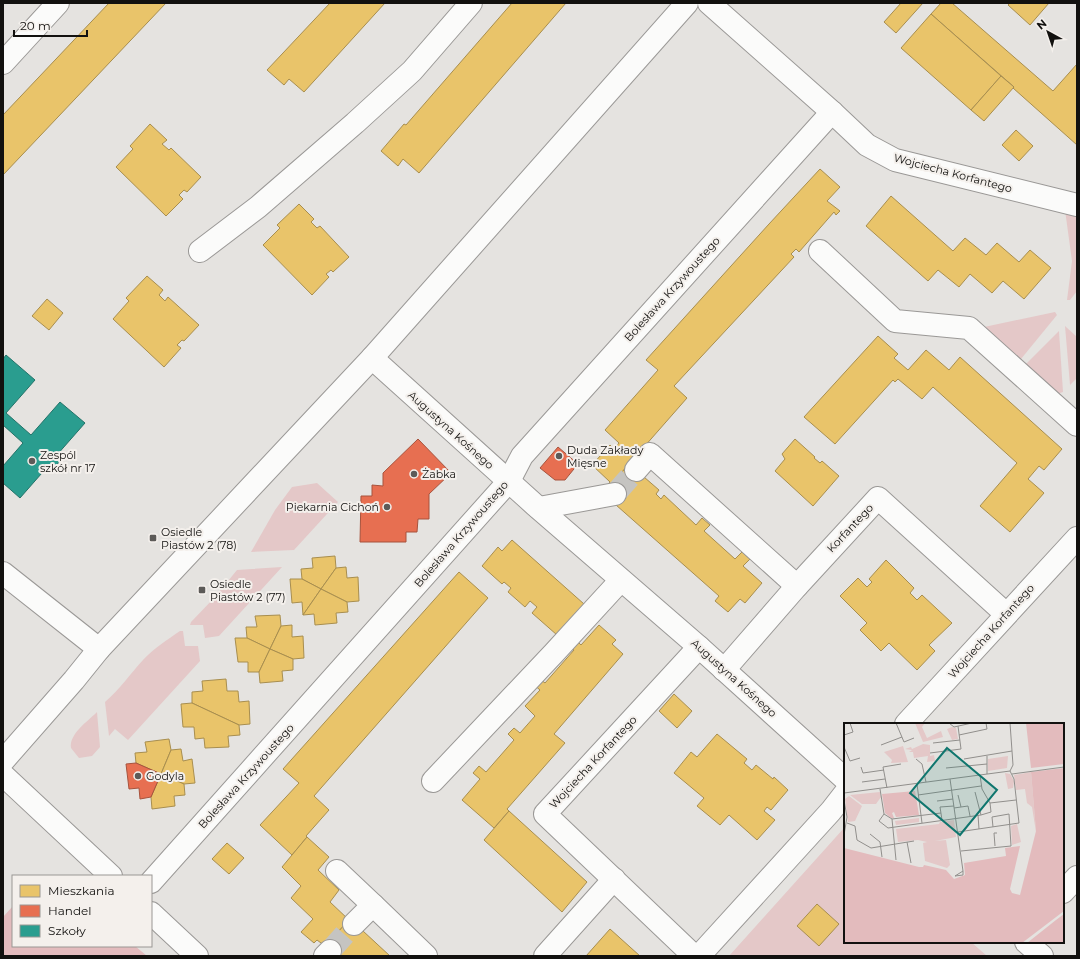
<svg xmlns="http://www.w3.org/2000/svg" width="1080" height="959" viewBox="0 0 1080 959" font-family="Montserrat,sans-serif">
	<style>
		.green { fill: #e4c8c8 }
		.forest { fill: #e3bbbd }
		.homes { fill: #e9c46a; stroke: #a88e4f }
		.shops { fill: #e76f51; stroke: #a7533d }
		.schools { fill: #2a9d8f; stroke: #237369 }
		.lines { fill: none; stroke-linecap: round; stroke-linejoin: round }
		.minor-tunnel { stroke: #c5c4c1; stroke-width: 22; stroke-dasharray: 22 11; stroke-linecap: butt }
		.minor-casing { stroke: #9a9896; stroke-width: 24 }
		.tertiary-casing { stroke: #9a9896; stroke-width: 24 }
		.minor { stroke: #fbfbfa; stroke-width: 22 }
		.tertiary { stroke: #fbfbfa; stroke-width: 22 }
		.poi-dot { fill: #5c5a58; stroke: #f4f0ec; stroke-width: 1.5 }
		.labels { text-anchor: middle; stroke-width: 4; stroke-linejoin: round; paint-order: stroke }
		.street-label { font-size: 11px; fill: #12110f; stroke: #f4f0ec }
		.poi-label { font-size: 11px; fill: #12110f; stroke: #f4f0ec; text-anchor: start }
		.inset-road { fill: none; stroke: #918f8c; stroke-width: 1 }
		.view { fill: #0f766e; fill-opacity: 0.15; stroke: #0f766e; stroke-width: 2 }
		.inset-edge { fill: none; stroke: #12110f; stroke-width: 2 }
	</style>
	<rect width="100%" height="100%" fill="#e5e3e0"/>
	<g class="green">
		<path d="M1065 210 1077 215V291L1070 300H1067L1072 261Z"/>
		<path d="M1055 312 1057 315 1021 359 1016 360 984 327Z"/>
		<path d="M1065 326 1077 337V378L1070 385Z"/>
		<path d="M1059 331 1063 392 1057 394 1026 369V364Z"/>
		<path d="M317 483 338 502 294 550 251 552 275 510 292 487Z"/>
		<path d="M282 567 219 636 205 638 203 625H190L191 622 215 597 237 570Z"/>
		<path d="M180 631H183L185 646H198L200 661 128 740 115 729 109 736 105 702C120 689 130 674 143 660 154 648 167 640 180 631Z"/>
		<path d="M97 712 100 747 92 756 79 758 71 748C69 734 87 722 97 712Z"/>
		<path d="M844 828 845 829V942H971L987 956H729Z"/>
	</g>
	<path class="forest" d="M13 906V946H135L147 956H3V917Z"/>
	<g class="homes">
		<path d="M109 3H166L3 175V115Z"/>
		<path d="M330 3H385L304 92 289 79 284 85 267 70Z"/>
		<path d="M512 3H566L419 173 403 159 398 166 381 151 404 124 406 125Z"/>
		<path d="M901 3H923L896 33 884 22Z"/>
		<path d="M941 3H952L1053 91 1077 64V145L1013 88 1014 87 931 14Z"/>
		<path d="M1010 3H1049L1030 25 1008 5Z"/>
		<path d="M931 14 1001 76 971 110 901 48Z"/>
		<path d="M1001 76 1014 87 984 121 971 110Z"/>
		<path d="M150 124 167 140 162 144 169 150 171 148 201 177 187 192 184 190 179 195 183 199 166 216 116 167 133 149 130 146Z"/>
		<path d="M1016 130 1033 146 1019 161 1002 145Z"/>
		<path d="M820 169 840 187 827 201 840 211 836 215 834 212 799 252 796 249 791 254 794 257 674 386 687 398 608 488 606 487 610 482 592 465 610 445 614 449 619 443 605 430 658 370 646 360 769 224Z"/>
		<path d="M891 196 953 251 965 238 986 255 997 243 1019 262 1030 250 1051 268 1024 299 1003 281 992 293 970 274 959 287 938 270 928 281 866 226Z"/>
		<path d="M299 204 314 219 311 222 317 228 320 226 349 257 333 272 331 270 326 274 329 277 312 295 263 245 280 228 277 225Z"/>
		<path d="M147 276 163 290 159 295 165 301 168 297 199 325 184 341 182 340 177 345 181 348 164 367 113 319 129 301 126 298Z"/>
		<path d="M47 299 63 313 49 330 32 316Z"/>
		<path d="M878 336 898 354 894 358 908 370 926 350 949 370 960 357 1062 449 1044 470 1039 466 1028 479 1044 493 1010 532 980 506 1017 463 933 387 922 399 898 379 895 382 893 380 835 444 804 417Z"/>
		<path d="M795 439 815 457 814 458 820 463 822 461 839 476 813 506 775 471 785 459 782 454Z"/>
		<path d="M629 464 659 490 656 494 661 499 664 495 696 525 702 518 710 525 704 531 735 559 742 552 750 559 743 566 762 583 745 603 740 599 728 612 715 601 719 596 616 505 621 499 608 488Z"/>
		<path d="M512 540 584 604 557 635 532 613 537 607 530 601 525 607 508 592 511 588 504 582 502 584 482 566 498 547 502 551Z"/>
		<path d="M335 556 336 568 321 589 302 579 301 569 313 568 312 558Z"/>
		<path d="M886 560 914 588 910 593 917 600 922 595 952 623 929 645 935 651 917 670 889 643 881 651 860 630 867 623 840 596 858 578 867 587 872 582 869 579Z"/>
		<path d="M346 567 347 578 358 577 359 601 347 602 321 589 336 568Z"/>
		<path d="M459 572 488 598 314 796 329 810 306 836 307 837 292 855 260 825 299 783 283 769Z"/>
		<path d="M290 579H302L321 589 303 615 302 602 292 603Z"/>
		<path d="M321 589 347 602 348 612 336 613 337 623 315 625 314 614 303 615Z"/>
		<path d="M280 615 281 626 270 649 247 638 246 627H257L255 616Z"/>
		<path d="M292 625V637L303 636 304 658 293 659 270 649 281 626Z"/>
		<path d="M599 625 616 640 612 644 623 654 554 734 565 743 507 809 509 811 494 828 462 800 480 779 473 773 479 766 486 772 514 740 508 734 514 728 520 733 535 716 525 706 540 690 533 684 539 678 545 683 574 650 569 646 575 639 581 645Z"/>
		<path d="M235 638H247L270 649 259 672H248V662H238Z"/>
		<path d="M270 649 293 659V670L282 671 283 681 260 683 259 672Z"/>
		<path d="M226 679 227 691H238L239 702 249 701 250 724 239 725 192 703V692L203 691 202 681Z"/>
		<path d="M674 694 692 711 677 728 659 711Z"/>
		<path d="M192 703 239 725 240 735 228 736 229 747 205 748 204 738 195 739 194 727H183L181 704Z"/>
		<path d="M717 734 747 759 744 763 752 770 756 765 773 779 774 777 788 790 771 810 767 807 764 811 775 820 757 840 729 815 720 825 697 806 704 798 674 773 691 752 697 757Z"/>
		<path d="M169 739 171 750 161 774 136 763 135 753 147 752 145 742Z"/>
		<path d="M181 749 183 761 192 759 195 783 184 784 161 774 171 750Z"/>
		<path d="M161 774 184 784 185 795 174 796 175 806 152 809 151 797Z"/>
		<path d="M509 811 587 882 562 912 484 840Z"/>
		<path d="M307 837 329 857 318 870 339 890 330 902 349 920 325 946 317 940 314 943 301 932 313 919 291 898 301 886 282 867Z"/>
		<path d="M227 843 244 858 229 874 212 859Z"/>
		<path d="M817 904 839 924 819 946 797 926Z"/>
		<path d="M349 920 363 931 390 956H336L325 946Z"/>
		<path d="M610 929 640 956H586Z"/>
	</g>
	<g class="shops">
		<path d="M418 439 451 473 429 494V519H418L417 532H406V542H360L361 496H372V485L383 486V473Z"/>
		<path d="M558 447 578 464 565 480H555L540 468Z"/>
		<path d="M136 763 161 774 151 797 140 799 139 788 129 789 126 764Z"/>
	</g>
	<path class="schools" d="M6 355 35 380 6 413 31 435 60 402 85 423 56 456 61 460 53 469 49 465 20 498 3 483V466L23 443 3 425V359Z"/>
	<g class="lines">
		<g class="minor-tunnel">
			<path d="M615 494 636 470"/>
			<path d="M330 951 354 924"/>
		</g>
		<defs>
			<g id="minor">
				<path d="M709 3 832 112 867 145 895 160 1077 205"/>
				<path d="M3 63 58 3"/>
				<path d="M200 251 258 207 355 123 412 71 471 3"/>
				<path d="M820 251 895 321 969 328 1077 425"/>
				<path d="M372 358 535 505 699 647 845 779"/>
				<path d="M636 470 650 454 797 586"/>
				<path d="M539 508 615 494"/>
				<path d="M3 573 99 649"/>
				<path d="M724 670 797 586 878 498 1006 614"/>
				<path d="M906 724 1077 538"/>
				<path d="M3 775 111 876"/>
				<path d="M433 781 554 653 621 580"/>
				<path d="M337 871 373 905"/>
				<path d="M151 882 509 481 522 456 832 112"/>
				<path d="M1063 892 1077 877"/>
				<path d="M151 913 197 956"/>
				<path d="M354 924 373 905 426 956"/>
				<path d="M1026 942 1042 956"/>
				<path d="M325 956 330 951"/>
				<path d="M545 956 614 879"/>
				<path d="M694 956 545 814 699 647"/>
				<path d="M699 956 831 811 845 793"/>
			</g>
			<path id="tertiary" d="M3 761 74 680 99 649 372 358 687 3"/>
		</defs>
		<use href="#minor" class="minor-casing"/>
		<use href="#tertiary" class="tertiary-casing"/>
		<use href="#minor" class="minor"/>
		<use href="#tertiary" class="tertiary"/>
	</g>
	<g class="poi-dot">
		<circle cx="559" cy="456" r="4"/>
		<circle cx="32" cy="461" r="4"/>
		<circle cx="414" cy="474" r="4"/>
		<circle cx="387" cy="507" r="4"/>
		<rect x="149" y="534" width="8" height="8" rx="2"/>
		<rect x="198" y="586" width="8" height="8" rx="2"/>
		<circle cx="138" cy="776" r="4"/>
	</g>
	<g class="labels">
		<g class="street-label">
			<text transform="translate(953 173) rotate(15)" y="4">Wojciecha Korfantego</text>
			<text transform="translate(672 289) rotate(-48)" y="4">Bolesława Krzywoustego</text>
			<text transform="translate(451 430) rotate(42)" y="4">Augustyna Kośnego</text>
			<text transform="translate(850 528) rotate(-47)" y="4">Korfantego</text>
			<text transform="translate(461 534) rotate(-49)" y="4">Bolesława Krzywoustego</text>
			<text transform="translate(991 631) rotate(-48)" y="4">Wojciecha Korfantego</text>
			<text transform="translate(734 678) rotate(42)" y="4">Augustyna Kośnego</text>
			<text transform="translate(593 762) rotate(-47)" y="4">Wojciecha Korfantego</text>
			<text transform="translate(246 776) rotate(-48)" y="4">Bolesława Krzywoustego</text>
		</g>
		<g class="poi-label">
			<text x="567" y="454">Duda Zakłady<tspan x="567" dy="13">Mięsne</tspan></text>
			<text x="40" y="459">Zespól<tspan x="40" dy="13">szkół nr 17</tspan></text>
			<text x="422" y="478">Żabka</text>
			<text x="379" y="511" text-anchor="end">Piekarnia Cichoń</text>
			<text x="161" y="536">Osiedle<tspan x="161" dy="13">Piastów 2 (78)</tspan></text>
			<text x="210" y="588">Osiedle<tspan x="210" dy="13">Piastów 2 (77)</tspan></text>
			<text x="146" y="780">Godyla</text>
		</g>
	</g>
	<g transform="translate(844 723)">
		<rect width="220" height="220" fill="#e5e3e0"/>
		<path d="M71 0H81L78 4 83 15 97 8 99 14 79 19ZM108 4 112 5 114 16 108 17 103 6ZM79 21 86 22V33L90 32 91 38 83 39 84 33 70 35 69 29H65L68 27 61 26 67 24 68 26ZM59 23 64 39 47 40 48 37 40 29ZM164 33 163 45 144 48V36ZM187 49 192 108V109L188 84 183 80 181 66 172 67 170 52ZM161 50 166 51 170 58 169 65 164 66ZM36 69 37 74 32 81H18L6 72ZM5 73 18 83 11 98 4 99 1 76ZM75 95V99L52 102 51 98ZM110 97 112 114 91 118 102 117 106 142 103 145 81 138 79 120 83 119 74 117 54 119 52 106 95 101 96 99ZM173 101 177 119 168 122 167 103Z" fill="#e4c8c8"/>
		<path d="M182 0H220V41L187 45ZM220 45V188L178 220H0V125L75 144H79L80 142 102 147 110 156 121 152 120 140 162 133 161 125 176 123 166 166 168 170 176 172 192 108 187 49ZM71 68 75 92 52 94 50 89 48 90 50 95H47L41 90 38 71ZM220 191V220H183L212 197Z" fill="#e3bbbd"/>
		<path class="inset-road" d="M52 0 60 19 70 15M105 0 110 4 128 0M166 0 169 42 166 48M0 12 9 9 6 0M115 12 143 6 142 0M89 20 116 17M37 22 58 14M0 24 6 38 16 35M86 30 117 26 114 3M143 33V51M72 36 78 41 82 59M120 36 168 28M17 44 19 50 40 47M102 45 143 41M168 51 220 44M136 52 138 66 146 80 147 89 137 92M106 56 119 148 111 153 119 152V148M18 59 41 56M73 61 78 100M43 65 39 44 57 41M36 66 40 91 48 96 52 137M0 70 166 48M74 72 137 63M114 72 117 84M0 77 3 94 0 112M93 78 109 76M146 80 172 77M110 85 124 83 126 93M40 91 35 98 44 105 137 92 131 69M134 92 135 106M48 96 97 90M98 97 96 84 110 83M3 100 11 103 13 117 27 125 70 118M114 109 175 100 170 56 166 48M26 111 36 119 38 134M63 119 67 140M151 123 150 110H153M117 128 167 123 165 91 148 94 149 104"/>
		<path class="view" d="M103 25 153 67 116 112 66 70Z"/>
		<rect width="220" height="220" class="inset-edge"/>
	</g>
	<rect width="1080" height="959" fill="none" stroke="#12110f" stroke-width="8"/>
	<rect x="12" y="875" width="140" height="72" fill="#f4f0ec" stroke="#9a9794"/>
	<rect x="20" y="885" width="20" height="12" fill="#e9c46a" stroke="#9a9794"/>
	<text x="48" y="895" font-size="12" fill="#12110f">Mieszkania</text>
	<rect x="20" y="905" width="20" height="12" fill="#e76f51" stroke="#9a9794"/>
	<text x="48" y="915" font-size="12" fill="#12110f">Handel</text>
	<rect x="20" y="925" width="20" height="12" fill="#2a9d8f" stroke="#9a9794"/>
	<text x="48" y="935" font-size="12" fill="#12110f">Szkoły</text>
	<g transform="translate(1048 32) rotate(320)" stroke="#f4f0ec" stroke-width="3" paint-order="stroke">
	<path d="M0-3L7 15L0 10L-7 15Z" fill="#12110f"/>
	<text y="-6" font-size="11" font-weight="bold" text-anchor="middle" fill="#12110f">N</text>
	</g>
	<path d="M14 30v6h73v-6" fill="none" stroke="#12110f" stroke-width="2"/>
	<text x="20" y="30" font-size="12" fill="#12110f" stroke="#f4f0ec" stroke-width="3" paint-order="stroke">20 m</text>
</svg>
